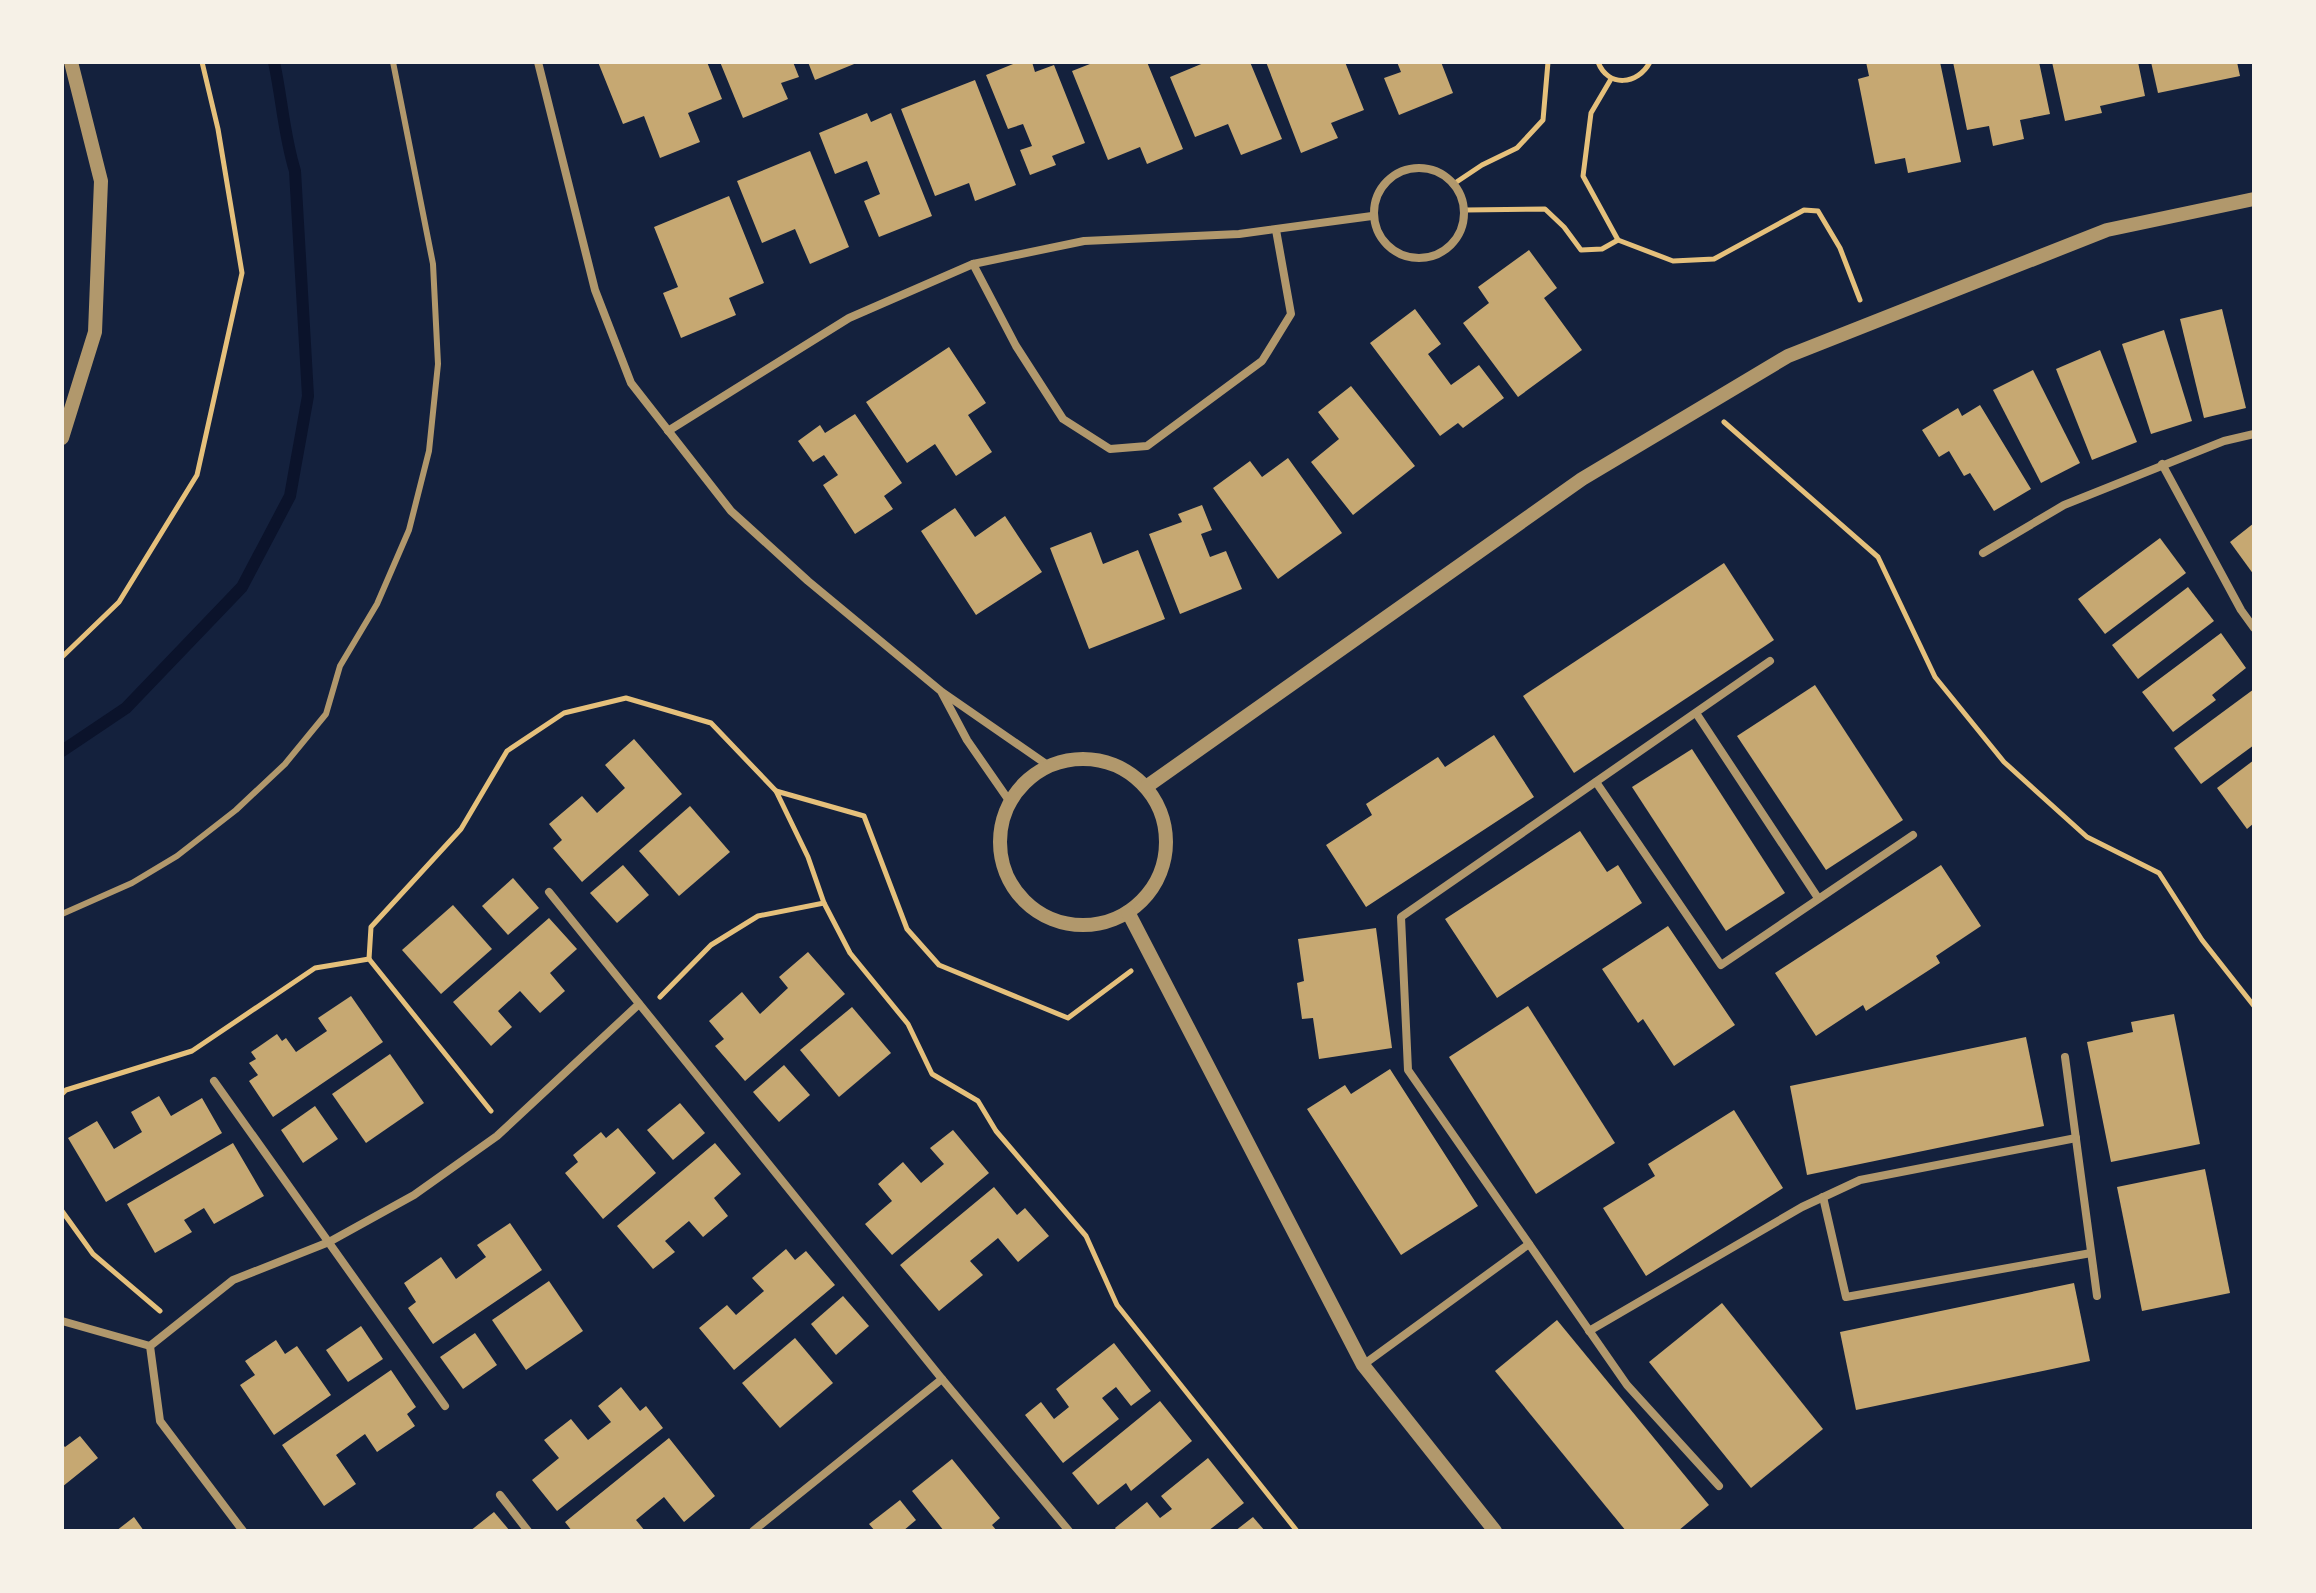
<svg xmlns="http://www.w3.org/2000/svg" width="2316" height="1593" viewBox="0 0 2316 1593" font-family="'Titillium Web',sans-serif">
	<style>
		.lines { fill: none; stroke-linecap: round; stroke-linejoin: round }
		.stream { stroke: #0b132b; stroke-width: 12 }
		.building { fill: #c6a872 }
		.path { stroke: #e5c07b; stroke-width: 5 }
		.service { stroke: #b1986c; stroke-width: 6 }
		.minor { stroke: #b1986c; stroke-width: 8 }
		.tertiary { stroke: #b1986c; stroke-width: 14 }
	</style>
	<rect width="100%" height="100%" fill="#14213d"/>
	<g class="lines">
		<path class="stream" d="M62 751 126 708 242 587 290 496 308 396 295 171C284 136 282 99 274 62"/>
	</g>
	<g class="building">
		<path d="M598 62H707L722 99 688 113 700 142 660 158 644 116 623 124Z"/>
		<path d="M720 62H793L799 77 781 83 788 99 743 118Z"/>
		<path d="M808 62H859L815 80Z"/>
		<path d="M1018 62H1032L1035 72 1054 65 1085 143 1052 156 1056 165 1030 175 1020 150 1032 146 1023 124 1008 129 986 75Z"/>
		<path d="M1095 62H1147L1183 149 1147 164 1140 147 1108 160 1072 71Z"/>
		<path d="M1206 62H1250L1282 139 1241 155 1228 124 1195 137 1170 77Z"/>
		<path d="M1266 62H1345L1364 110 1331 123 1338 138 1301 153Z"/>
		<path d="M1397 62H1441L1453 93 1399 115 1384 78 1401 72Z"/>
		<path d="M1866 62H1940L1961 162 1908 173 1905 158 1875 164 1858 79 1869 76Z"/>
		<path d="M1953 62H2039L2050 114 2020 120 2024 139 1993 146 1989 126 1967 130Z"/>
		<path d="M2052 62H2138L2145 96 2100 106 2102 113 2065 121Z"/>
		<path d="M2151 62H2237L2240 76 2158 93Z"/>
		<path d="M975 80 1016 185 975 201 969 183 935 196 901 109Z"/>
		<path d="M867 113 871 122 891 113 932 216 879 237 864 201 880 194 867 161 835 174 819 133Z"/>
		<path d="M810 151 849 247 810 264 795 229 762 243 737 181Z"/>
		<path d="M729 196 764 283 729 298 736 315 681 338 663 293 678 287 654 227Z"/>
		<path d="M1529 250 1557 288 1544 298 1582 350 1518 397 1463 323 1489 303 1478 287Z"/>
		<path d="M1415 309 1441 344 1428 354 1451 385 1479 365 1504 398 1463 428 1458 423 1440 436 1370 343Z"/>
		<path d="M2222 309 2246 408 2204 418 2180 319Z"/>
		<path d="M2164 330 2192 421 2151 434 2122 344Z"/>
		<path d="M949 347 986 403 968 415 992 452 956 476 935 444 907 463 866 402Z"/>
		<path d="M2100 350 2137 442 2092 460 2056 369Z"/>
		<path d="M2033 370 2080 463 2041 483 1993 390Z"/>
		<path d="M1351 386 1415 466 1353 515 1311 462 1339 439 1318 412Z"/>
		<path d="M1980 405 2031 489 1994 511 1970 473 1964 476 1949 451 1939 457 1922 430 1958 408 1962 416Z"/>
		<path d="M855 414 902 483 884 496 893 509 855 534 823 485 838 475 824 455 813 462 798 441 820 425 825 433Z"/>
		<path d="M1288 458 1342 533 1278 579 1213 488 1250 461 1262 477Z"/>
		<path d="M1202 505 1212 530 1201 534 1210 557 1226 551 1242 589 1180 614 1149 534 1182 522 1178 514Z"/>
		<path d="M955 508 975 537 1005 516 1042 572 976 615 921 531Z"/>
		<path d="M2254 523V575L2230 542Z"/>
		<path d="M1091 532 1103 564 1138 550 1165 619 1089 649 1050 548Z"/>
		<path d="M2160 538 2186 573 2105 634 2078 599Z"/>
		<path d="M1724 563 1774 640 1574 773 1523 696Z"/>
		<path d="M2188 587 2214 621 2138 679 2112 645Z"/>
		<path d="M2221 633 2246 668 2212 695 2216 700 2173 732 2142 692Z"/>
		<path d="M1815 685 1903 820 1826 870 1737 736Z"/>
		<path d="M2254 689V745L2201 784 2174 748Z"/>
		<path d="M1494 735 1534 797 1366 907 1326 845 1372 815 1366 804 1438 757 1445 767Z"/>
		<path d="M634 739 682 794 582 882 553 848 562 840 549 824 582 796 597 813 625 788 605 765Z"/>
		<path d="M1692 749 1785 893 1726 931 1632 787Z"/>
		<path d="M2254 760V823L2247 829 2217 788Z"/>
		<path d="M690 806 730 852 679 896 639 851Z"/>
		<path d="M1580 831 1607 872 1618 865 1642 903 1497 998 1445 919Z"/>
		<path d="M623 865 649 895 617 923 590 893Z"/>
		<path d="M1941 865 1981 926 1936 956 1940 963 1866 1011 1863 1005 1816 1036 1775 973Z"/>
		<path d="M513 878 539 908 508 935 482 906Z"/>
		<path d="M453 905 492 949 441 994 402 950Z"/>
		<path d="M549 918 577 949 550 973 565 991 540 1013 520 991 498 1011 512 1027 491 1046 453 1002Z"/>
		<path d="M1668 926 1735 1025 1674 1066 1643 1019 1638 1023 1602 969Z"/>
		<path d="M1376 928 1392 1048 1319 1059 1313 1018 1302 1019 1297 983 1304 981 1298 939Z"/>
		<path d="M808 952 845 994 745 1081 715 1046 724 1039 709 1021 742 992 760 1014 788 988 779 977Z"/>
		<path d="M351 996 383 1042 273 1117 249 1081 258 1075 249 1063 256 1059 251 1052 277 1034 282 1041 286 1038 296 1052 327 1031 318 1018Z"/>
		<path d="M1528 1006 1615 1143 1536 1194 1449 1057Z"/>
		<path d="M852 1007 891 1053 839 1097 800 1050Z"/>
		<path d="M2174 1014 2200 1144 2111 1162 2087 1042 2133 1032 2131 1022Z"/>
		<path d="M2026 1037 2044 1126 1807 1175 1790 1086Z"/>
		<path d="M390 1054 424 1103 366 1143 332 1094Z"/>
		<path d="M784 1065 810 1095 779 1122 753 1092Z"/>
		<path d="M1390 1069 1478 1206 1401 1255 1307 1109 1345 1085 1351 1094Z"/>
		<path d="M159 1096 171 1116 202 1098 222 1133 106 1202 68 1138 97 1121 114 1149 142 1132 131 1112Z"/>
		<path d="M680 1103 705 1133 673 1160 647 1130Z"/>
		<path d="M315 1106 338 1139 303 1163 281 1130Z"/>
		<path d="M1734 1110 1783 1188 1646 1276 1603 1208 1655 1176 1648 1164Z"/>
		<path d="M618 1128 656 1173 603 1219 565 1173 578 1162 573 1155 601 1132 606 1138Z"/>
		<path d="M953 1130 989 1173 892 1255 865 1224 892 1201 878 1184 903 1162 921 1183 944 1164 930 1148Z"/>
		<path d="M233 1143 264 1196 214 1224 204 1208 184 1220 192 1232 155 1253 127 1204Z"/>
		<path d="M715 1143 741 1174 714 1198 728 1216 703 1237 689 1221 665 1241 675 1252 653 1269 617 1226Z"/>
		<path d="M2205 1169 2230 1293 2142 1311 2117 1187Z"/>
		<path d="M994 1187 1017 1215 1025 1208 1049 1236 1018 1262 998 1238 970 1261 983 1275 939 1311 900 1265Z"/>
		<path d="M510 1223 542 1270 433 1344 408 1308 416 1302 404 1283 441 1257 456 1279 486 1257 477 1245Z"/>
		<path d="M786 1249 795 1260 806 1251 835 1285 734 1370 699 1328 727 1305 736 1315 764 1291 752 1278Z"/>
		<path d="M549 1281 583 1331 526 1370 492 1320Z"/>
		<path d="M2074 1283 2090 1361 1856 1410 1840 1332Z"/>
		<path d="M843 1296 869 1326 836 1355 811 1324Z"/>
		<path d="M1722 1303 1823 1429 1751 1488 1649 1362Z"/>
		<path d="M1557 1320 1709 1505 1678 1531H1626L1495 1371Z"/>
		<path d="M361 1326 383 1359 348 1382 326 1350Z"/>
		<path d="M475 1333 497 1365 463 1389 440 1357Z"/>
		<path d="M795 1338 833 1383 780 1428 742 1383Z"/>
		<path d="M276 1340 285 1354 297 1346 331 1395 274 1435 240 1385 255 1375 245 1361Z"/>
		<path d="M1114 1343 1151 1391 1131 1406 1116 1387 1102 1398 1119 1419 1063 1463 1025 1415 1041 1402 1054 1419 1069 1407 1056 1389Z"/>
		<path d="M391 1370 416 1407 407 1414 415 1426 377 1452 365 1434 336 1455 356 1484 324 1506 282 1445Z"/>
		<path d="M621 1387 640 1411 646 1406 663 1428 557 1511 532 1480 559 1458 544 1440 571 1419 588 1440 611 1422 598 1406Z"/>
		<path d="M1160 1401 1192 1441 1131 1491 1126 1483 1098 1505 1072 1473Z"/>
		<path d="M80 1436 98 1458 62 1487V1444L65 1447Z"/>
		<path d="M669 1438 715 1496 684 1522 664 1497 636 1520 645 1531H572L565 1522Z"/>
		<path d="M1208 1458 1244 1503 1208 1531H1117L1115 1528 1147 1502 1160 1518 1172 1509 1161 1496Z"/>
		<path d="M952 1459 1000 1518 992 1525 997 1531H944L912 1491Z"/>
		<path d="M900 1500 916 1520 903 1531H875L869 1524Z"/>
		<path d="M494 1512 510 1531H470Z"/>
		<path d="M134 1517 144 1531H116Z"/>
		<path d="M1253 1517 1265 1531H1235Z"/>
	</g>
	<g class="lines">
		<g class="path">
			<path d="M1598 62C1608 88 1638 85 1650 62"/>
			<path d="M1611 79 1591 113 1583 176 1618 240 1673 261 1714 259 1804 210 1818 211 1840 248 1860 300"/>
			<path d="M1455 183 1482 165 1517 148 1543 120 1548 62"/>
			<path d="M1466 210 1545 209 1564 227 1581 250 1602 249 1618 240"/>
			<path d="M1724 422 1878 557 1935 677 2004 762 2087 837 2159 873 2202 940 2254 1006"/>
			<path d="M62 657 119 602 197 475 242 273 218 129 202 62"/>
			<path d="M369 959 371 927 461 829 507 751 564 713 626 698 711 723 776 791"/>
			<path d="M1131 971 1068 1018 939 965 907 929 864 816 776 791 808 857 824 903 850 953 908 1024 932 1074 978 1101 996 1131 1086 1236 1117 1305 1297 1531"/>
			<path d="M660 997 711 945 758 916 824 903"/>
			<path d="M62 1094 66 1090 192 1051 315 968 369 959 491 1111"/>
			<path d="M62 1211 93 1254 160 1311"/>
		</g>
		<path class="service" d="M62 914 132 883 177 856 236 810 285 764 326 714 340 666 377 604 409 530 429 451 438 364 433 264 393 62"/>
		<g class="minor">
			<path d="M538 62 595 290 631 383 731 511 808 581 942 692 1049 766"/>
			<circle cx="1419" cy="213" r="45"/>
			<path d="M973 264 1016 346 1063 419 1110 449 1147 446 1262 361 1291 314 1276 230"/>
			<path d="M668 431 849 318 973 264 1084 241 1239 234 1372 216"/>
			<path d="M2162 464 2241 610 2254 628"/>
			<path d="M1983 553 2064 505 2224 441 2254 434"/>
			<path d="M942 693 967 740 1010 802"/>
			<path d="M1696 713 1818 898"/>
			<path d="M1596 782 1721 965 1913 835"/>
			<path d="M549 892 942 1379 1069 1531"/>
			<path d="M2065 1057 2097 1296"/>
			<path d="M214 1081 445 1406"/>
			<path d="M1823 1197 1846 1297 2091 1253"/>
			<path d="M62 1321 150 1346"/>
			<path d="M1589 1331 1802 1207 1860 1180 2076 1138"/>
			<path d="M1363 1365 1529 1244"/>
			<path d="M1719 1486 1627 1385 1408 1070 1401 917 1770 661"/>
			<path d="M500 1495 528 1531"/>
			<path d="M243 1531 160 1421 150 1346 233 1280 329 1242 414 1195 497 1136 639 1004"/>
			<path d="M753 1531 942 1379"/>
		</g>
		<g class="tertiary">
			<path d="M62 438 95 332 101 181 71 62"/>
			<circle cx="1083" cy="842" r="83"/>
			<path d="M1146 787 1582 479 1788 356 2107 230 2254 199"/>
			<path d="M1128 912 1363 1365 1495 1531"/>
		</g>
	</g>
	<rect width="2316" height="1593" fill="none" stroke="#f6f1e7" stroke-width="128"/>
</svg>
